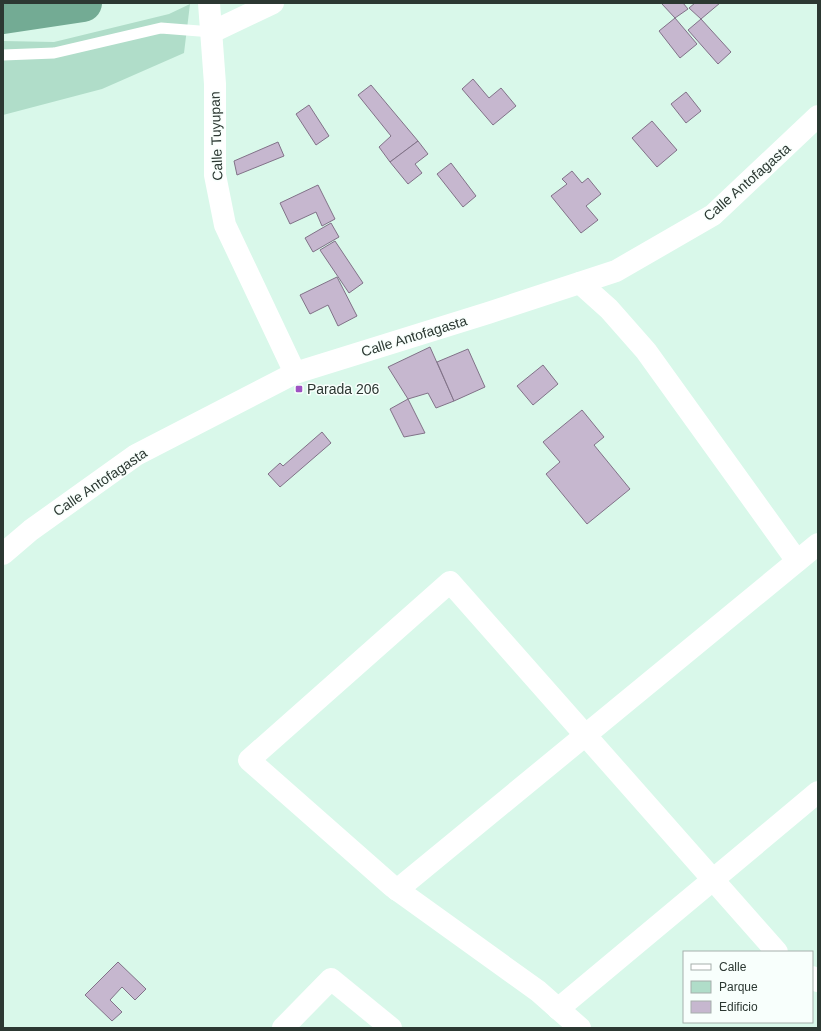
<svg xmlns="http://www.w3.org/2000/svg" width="821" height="1031" viewBox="0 0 821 1031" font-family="Arial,sans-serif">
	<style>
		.green { fill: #b0ddc9 }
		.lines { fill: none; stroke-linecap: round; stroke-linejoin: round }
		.river { stroke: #73ab94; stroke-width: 38 }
		.building { fill: #c6b7cf; stroke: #817288 }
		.lane { stroke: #fff; stroke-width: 11 }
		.street { stroke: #fff; stroke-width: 22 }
		.secondary { stroke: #fff; stroke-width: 22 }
		.poi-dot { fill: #9f52c3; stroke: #f8fffc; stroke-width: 1.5 }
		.labels { text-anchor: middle; stroke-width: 3; stroke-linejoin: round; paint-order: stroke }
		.street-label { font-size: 14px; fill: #2c3832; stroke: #f8fffc }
		.poi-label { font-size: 14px; fill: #2c3832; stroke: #f8fffc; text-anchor: start }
	</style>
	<rect width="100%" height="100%" fill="#d9f8ea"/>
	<path class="green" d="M190 4 184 53 102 89 3 115V41L54 42 169 14Z"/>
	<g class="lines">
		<path class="river" d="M3 15 83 3"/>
	</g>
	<g class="building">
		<path d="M663 3H683L688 9 675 18 662 4Z"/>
		<path d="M695 3H720L701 19 689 8Z"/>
		<path d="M675 18 697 44 680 58 659 31Z"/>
		<path d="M701 19 731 52 718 64 688 30Z"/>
		<path d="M473 79 489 98 501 88 516 106 493 125 462 89Z"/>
		<path d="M371 85 418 141 390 162 379 147 391 136 358 95Z"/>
		<path d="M686 92 701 111 686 123 671 104Z"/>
		<path d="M309 105 329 136 316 145 296 114Z"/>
		<path d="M652 121 677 150 657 167 632 138Z"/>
		<path d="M418 141 428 154 415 164 422 173 408 184 390 162Z"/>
		<path d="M278 142 284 156 237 175 234 161Z"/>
		<path d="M451 163 476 196 463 207 437 174Z"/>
		<path d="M572 171 582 183 588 178 601 194 586 206 598 220 581 233 551 196 567 184 562 179Z"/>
		<path d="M318 185 335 219 322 226 316 212 290 224 280 203Z"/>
		<path d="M331 223 339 237 313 252 305 238Z"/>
		<path d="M335 241 363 283 349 293 320 250Z"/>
		<path d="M337 277 357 316 338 326 328 305 310 314 300 295Z"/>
		<path d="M430 347 454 401 436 408 428 393 408 399 388 367Z"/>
		<path d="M468 349 485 387 454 401 437 362Z"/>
		<path d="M543 365 558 384 533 405 517 386Z"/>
		<path d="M408 399 425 433 404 437 390 409Z"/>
		<path d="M582 410 604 437 594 445 630 489 587 524 546 474 560 462 543 442Z"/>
		<path d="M322 432 331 443 280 487 268 474 280 463 283 466Z"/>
		<path d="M118 962 146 989 135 1000 122 987 110 1000 122 1012 112 1021 85 995Z"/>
	</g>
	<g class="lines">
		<path class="lane" d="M3 55 54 53 161 28 212 32"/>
		<g class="street">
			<path d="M212 32 273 3"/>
			<path d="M580 283 609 309 646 351 797 561"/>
			<path d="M397 890 818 544"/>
			<path d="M812 977 818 981"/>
			<path d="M558 1009 818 792"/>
			<path d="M283 1028 331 979 391 1028"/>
			<path d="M580 1028 538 991 392 886 249 760 450 582 777 952"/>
		</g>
		<g class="secondary">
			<path d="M209 3 215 84V175L225 225 295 373"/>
			<path d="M3 554 31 530 136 455 295 373 488 313 616 271 713 215 818 116"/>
		</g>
	</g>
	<rect class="poi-dot" x="295" y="385" width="8" height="8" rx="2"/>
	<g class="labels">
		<g class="street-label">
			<text transform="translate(216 136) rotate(-92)" y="5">Calle Tuyupan</text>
			<text transform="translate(747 182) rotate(-41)" y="5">Calle Antofagasta</text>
			<text transform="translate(414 336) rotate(-17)" y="5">Calle Antofagasta</text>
			<text transform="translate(100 482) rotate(-34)" y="5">Calle Antofagasta</text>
		</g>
		<g class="poi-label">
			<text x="307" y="394">Parada 206</text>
		</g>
	</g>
	<rect width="821" height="1031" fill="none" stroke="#2c3832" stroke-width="8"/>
	<rect x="683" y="951" width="130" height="72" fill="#f8fffc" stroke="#a6afab"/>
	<rect x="691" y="964" width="20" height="6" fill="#ffffff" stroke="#a6afab"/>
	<text x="719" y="971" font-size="12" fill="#2c3832">Calle</text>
	<rect x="691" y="981" width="20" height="12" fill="#b0ddc9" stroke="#a6afab"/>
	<text x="719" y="991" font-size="12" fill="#2c3832">Parque</text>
	<rect x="691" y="1001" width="20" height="12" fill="#c6b7cf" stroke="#a6afab"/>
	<text x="719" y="1011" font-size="12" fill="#2c3832">Edificio</text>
</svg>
